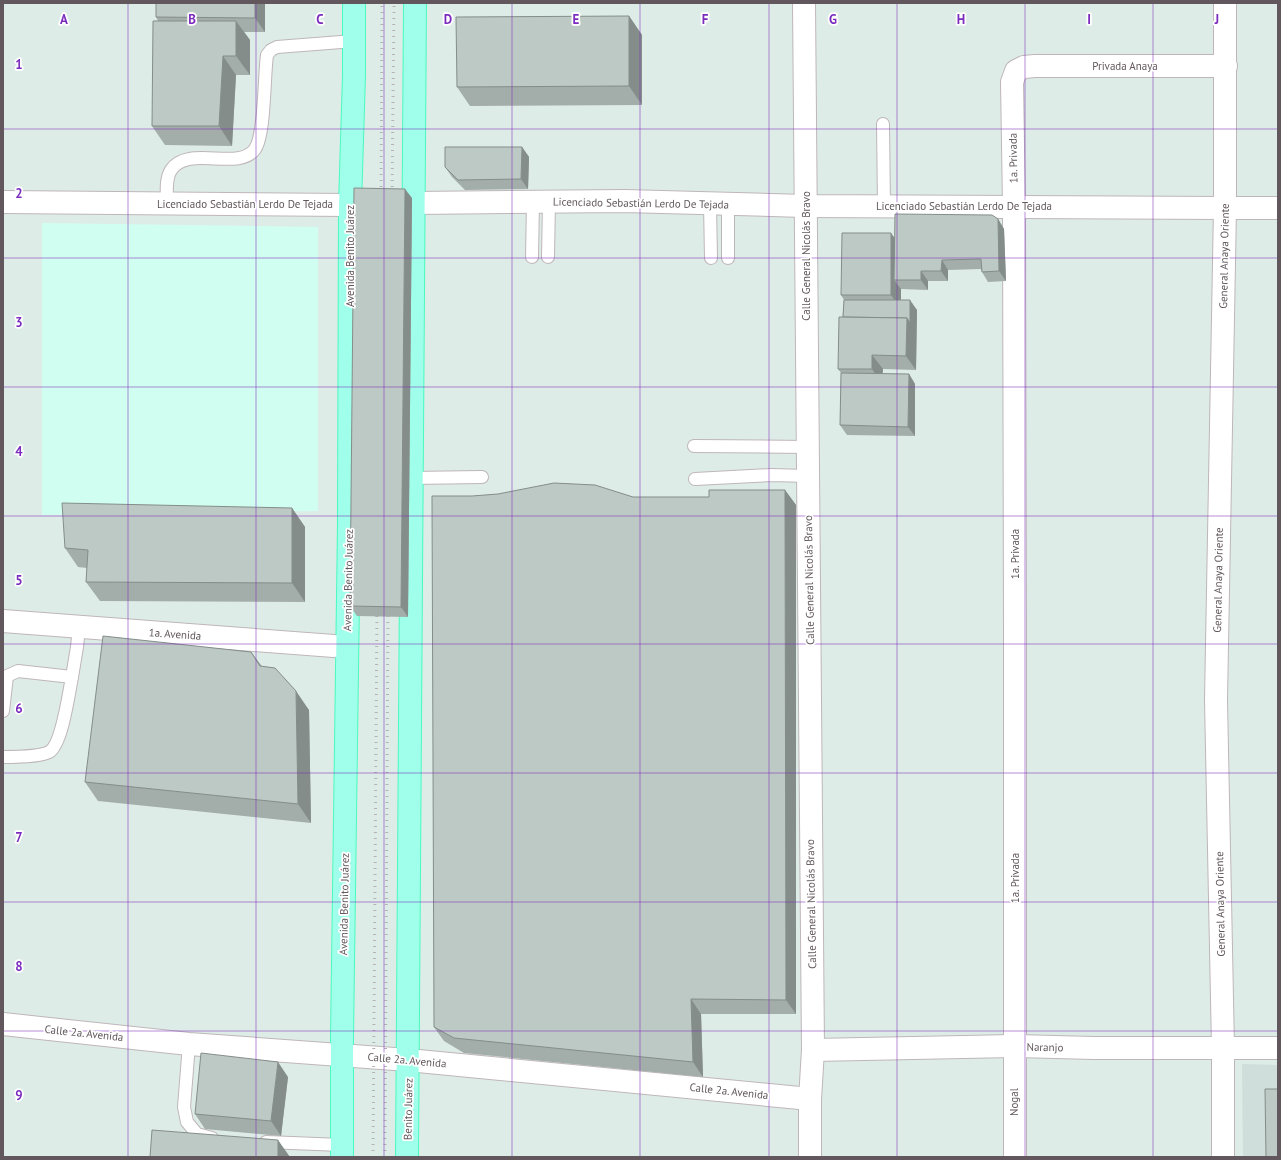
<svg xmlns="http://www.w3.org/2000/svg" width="1281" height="1160" viewBox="0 0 1281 1160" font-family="'PT Sans',sans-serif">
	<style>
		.commercial { fill: #d0fff1 }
		.education { fill: #cfdeda }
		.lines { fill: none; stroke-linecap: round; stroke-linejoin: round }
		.lane-casing { stroke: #bfb6ba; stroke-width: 14 }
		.street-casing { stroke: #bfb6ba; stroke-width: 24 }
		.primary-casing { stroke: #49fabe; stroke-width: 24 }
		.lane { stroke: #fff; stroke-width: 12 }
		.street { stroke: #fff; stroke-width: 22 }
		.primary { stroke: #a0ffea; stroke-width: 22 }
		.rail { stroke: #b4b2b3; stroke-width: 3; stroke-dasharray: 1 5; stroke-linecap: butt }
		.wall { fill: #a3ada9 }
		.shaded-wall { fill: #848d89 }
		.building { fill: #bdc9c4; stroke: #848d89 }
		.grid { fill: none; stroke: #7b2cbf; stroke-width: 1; stroke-opacity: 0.55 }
		.labels { text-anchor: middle; stroke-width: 3.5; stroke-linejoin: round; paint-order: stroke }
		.street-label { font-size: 11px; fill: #61575c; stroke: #fff }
		.grid-label { font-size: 13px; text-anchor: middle; font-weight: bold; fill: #7b2cbf; stroke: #fff; stroke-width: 3.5; stroke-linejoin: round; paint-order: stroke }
	</style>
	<rect width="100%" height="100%" fill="#deece8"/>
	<path class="commercial" d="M42 223 318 227V511L42 515Z"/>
	<path class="education" d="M1242 1064 1278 1065V1157H1243Z"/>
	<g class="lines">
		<defs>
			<g id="lane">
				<path d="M883 124 884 206"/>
				<path d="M167 203C167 194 165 179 171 170 188 144 239 172 255 149 265 135 264 76 267 55L271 50 277 47 354 41"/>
				<path d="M710 203 711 258"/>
				<path d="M728 204V258"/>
				<path d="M532 257 533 202"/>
				<path d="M548 257 549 201"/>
				<path d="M694 446 807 447"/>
				<path d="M412 478 482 477"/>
				<path d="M695 479 771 475 808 476"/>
				<path d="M72 677 77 647 79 627"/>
				<path d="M3 711 7 676 18 671 72 677C69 692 62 745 49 752 40 757 14 757 3 757"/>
				<path d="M189 1044 184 1107 187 1122 197 1134 212 1138"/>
				<path d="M266 1142 342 1145"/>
			</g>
			<g id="street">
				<path d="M804 3 813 1050 810 1099V1157"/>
				<path d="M3 202 350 205 414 203 625 201 805 206 1225 208H1278"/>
				<path d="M3 621 347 647"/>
				<path d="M3 1024 189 1044 408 1060 810 1099"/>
				<path d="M813 1050 1014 1046 1094 1048H1278"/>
				<path d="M1015 1157V625L1014 206 1012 82 1016 71 1024 67 1035 66H1226"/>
				<path d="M1223 1157V1048L1216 700 1225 208V3"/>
			</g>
			<g id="primary">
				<path d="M342 1157V1038L349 524 350 205 354 75V3"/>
				<path d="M407 1157 415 3"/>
			</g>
		</defs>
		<use href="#lane" class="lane-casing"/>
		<use href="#street" class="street-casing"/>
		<use href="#primary" class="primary-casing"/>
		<use href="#lane" class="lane"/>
		<use href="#street" class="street"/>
		<use href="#primary" class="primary"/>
		<g class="rail">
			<path d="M381 199 382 3"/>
			<path d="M392 199 394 3"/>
			<path d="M373 1157 377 605"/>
			<path d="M385 1157 388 605"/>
		</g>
	</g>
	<g class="wall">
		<path d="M156 3H265V32H244L250 40V75H236L232 146 165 145 152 126 158 21 156 17Z"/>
		<path d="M629 16 642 35V105L470 106 457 87Z"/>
		<path d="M522 147 529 157 528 189 465 190 452 177 445 167Z"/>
		<path d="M412 198 408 617 357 616 350 606Z"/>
		<path d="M998 219 1004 229 1006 281 988 282 982 272 981 269 948 270V281H928V290L901 289V300L917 310 916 370 883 369 882 374H909L915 384V436L847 435 840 425 841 373 838 369 844 300 841 295 895 239Z"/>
		<path d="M785 490 796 505V1014H701L703 1077 464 1053 444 1041 434 1027 633 497H709Z"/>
		<path d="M292 508 305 527V602L100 601 86 582 87 568 78 567 65 548Z"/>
		<path d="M251 652 262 667 309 710 311 823 98 801 85 782Z"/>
		<path d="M288 1077 281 1136 205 1129 195 1114Z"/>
	</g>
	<g class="shaded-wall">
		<path d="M255 3H265V32L255 18Z"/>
		<path d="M629 16 642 35V105L629 86Z"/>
		<path d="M236 21 250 40V75L236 56Z"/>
		<path d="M223 56 236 75 232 146 219 126Z"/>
		<path d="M522 147 529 157 528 189 521 179Z"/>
		<path d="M405 189 412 198 408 617 401 607Z"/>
		<path d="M998 219 1004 229 1006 281 999 271Z"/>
		<path d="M891 233 902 248 894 280 901 289V310L891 295Z"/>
		<path d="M942 260 948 270V281L941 271Z"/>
		<path d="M921 271 928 281V290L921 280Z"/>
		<path d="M910 300 917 310 916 370 906 356 907 318Z"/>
		<path d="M872 355 883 369 882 384 872 369Z"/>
		<path d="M909 374 915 384V436L908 427Z"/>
		<path d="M785 490 796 505V1014L786 1000Z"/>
		<path d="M292 508 305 527V602L292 583Z"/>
		<path d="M251 652 265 671 260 666Z"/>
		<path d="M296 691 309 710 311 823 298 804Z"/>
		<path d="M691 999 701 1014 703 1077 693 1062Z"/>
		<path d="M278 1062 288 1077 281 1136 271 1121Z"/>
		<path d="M278 1140 290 1157H278Z"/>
	</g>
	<g class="building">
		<path d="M156 3H255V18L156 17Z"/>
		<path d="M629 16V86L457 87 456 17Z"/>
		<path d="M153 21H236V56H223L219 126H152Z"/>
		<path d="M445 147H522L521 179 458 180 445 167Z"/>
		<path d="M354 188 405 189 401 607 350 606Z"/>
		<path d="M895 214 992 215 998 219 999 271 982 272 981 259 942 260 941 271H921V280H894Z"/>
		<path d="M842 233H891V295H841Z"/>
		<path d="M844 300H910V323L907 318 843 317Z"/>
		<path d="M839 317 907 318 906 356 872 355V369H838Z"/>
		<path d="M841 373 909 374 908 427 840 425Z"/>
		<path d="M554 483 595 485 633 497H709V490H785L786 1000 691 999 693 1062 454 1038 434 1027 432 496H472L498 494Z"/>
		<path d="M62 503 292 508V583L86 582 88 550 65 548Z"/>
		<path d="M103 636 251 652 260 666 275 668 296 691 298 804 85 782Z"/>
		<path d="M201 1053 278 1062 271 1121 195 1114Z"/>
		<path d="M1265 1089H1278V1157H1266Z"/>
		<path d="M152 1130 278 1140V1157H150Z"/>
	</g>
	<path class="grid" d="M128 3V1157M256 3V1157M384 3V1157M512 3V1157M640 3V1157M769 3V1157M897 3V1157M1025 3V1157M1153 3V1157M3 129H1278M3 258H1278M3 387H1278M3 516H1278M3 644H1278M3 773H1278M3 902H1278M3 1031H1278"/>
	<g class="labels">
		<g class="street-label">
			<text x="1125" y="70">Privada Anaya</text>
			<text transform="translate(1013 158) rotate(-91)" y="4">1a. Privada</text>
			<text transform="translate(641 203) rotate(1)" y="4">Licenciado Sebastián Lerdo De Tejada</text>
			<text x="245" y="208">Licenciado Sebastián Lerdo De Tejada</text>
			<text x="964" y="210">Licenciado Sebastián Lerdo De Tejada</text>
			<text transform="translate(350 256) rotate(-90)" y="4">Avenida Benito Juárez</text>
			<text transform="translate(806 256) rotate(-90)" y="4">Calle General Nicolás Bravo</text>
			<text transform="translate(1224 256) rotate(-89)" y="4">General Anaya Oriente</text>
			<text transform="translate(1015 554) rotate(-90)" y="4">1a. Privada</text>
			<text transform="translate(348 580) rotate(-89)" y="4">Avenida Benito Juárez</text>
			<text transform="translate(809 580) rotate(-91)" y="4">Calle General Nicolás Bravo</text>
			<text transform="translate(1218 580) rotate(-89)" y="4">General Anaya Oriente</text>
			<text transform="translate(175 634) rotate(4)" y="4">1a. Avenida</text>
			<text transform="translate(1015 878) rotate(-90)" y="4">1a. Privada</text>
			<text transform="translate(344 904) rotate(-89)" y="4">Avenida Benito Juárez</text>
			<text transform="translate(811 904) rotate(-91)" y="4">Calle General Nicolás Bravo</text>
			<text transform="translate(1220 904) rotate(-91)" y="4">General Anaya Oriente</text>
			<text transform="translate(84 1033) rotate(6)" y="4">Calle 2a. Avenida</text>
			<text transform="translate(1045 1047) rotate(1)" y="4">Naranjo</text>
			<text transform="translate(407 1060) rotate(5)" y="4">Calle 2a. Avenida</text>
			<text transform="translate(729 1091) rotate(6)" y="4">Calle 2a. Avenida</text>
			<text transform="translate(1014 1102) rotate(-90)" y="4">Nogal</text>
			<text transform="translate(408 1109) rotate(-89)" y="4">Benito Juárez</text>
		</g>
	</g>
	<g class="grid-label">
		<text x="64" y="24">A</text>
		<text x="192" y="24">B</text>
		<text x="320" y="24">C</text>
		<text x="448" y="24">D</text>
		<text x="576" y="24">E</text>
		<text x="705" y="24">F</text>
		<text x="833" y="24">G</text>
		<text x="961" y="24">H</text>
		<text x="1089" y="24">I</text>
		<text x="1217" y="24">J</text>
		<text x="19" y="69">1</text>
		<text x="19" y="198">2</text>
		<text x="19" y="327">3</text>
		<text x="19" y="456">4</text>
		<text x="19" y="585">5</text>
		<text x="19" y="713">6</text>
		<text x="19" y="842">7</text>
		<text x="19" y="971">8</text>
		<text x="19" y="1100">9</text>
	</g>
	<rect width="1281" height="1160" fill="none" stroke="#61575c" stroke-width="8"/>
</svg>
